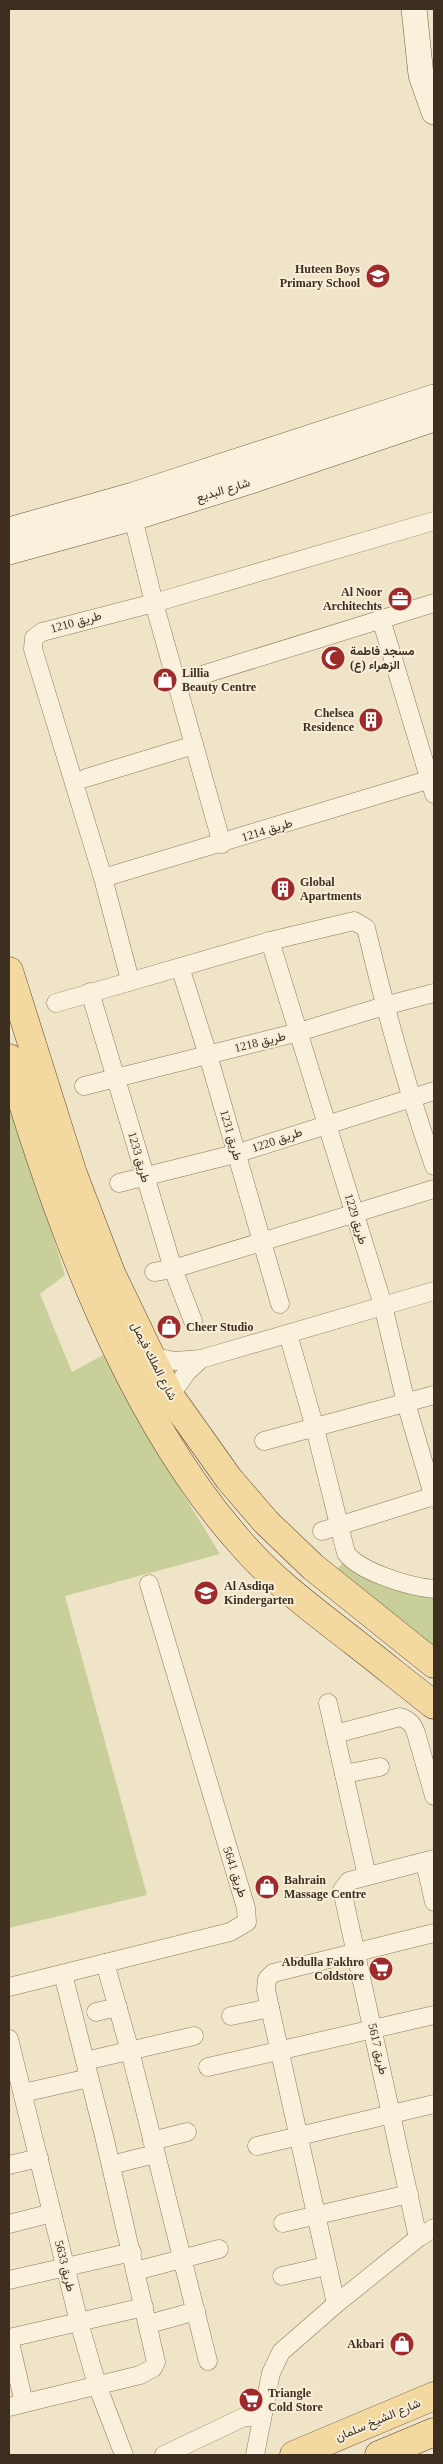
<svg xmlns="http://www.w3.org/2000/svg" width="443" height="2464" viewBox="0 0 443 2464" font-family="'Times New Roman',Vazirmatn,serif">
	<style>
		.green { fill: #c9cf9b }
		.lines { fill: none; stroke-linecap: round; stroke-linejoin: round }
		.street-casing { stroke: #8d765c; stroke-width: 19 }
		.secondary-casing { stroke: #6f573f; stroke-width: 26 }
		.primary-casing { stroke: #5b4430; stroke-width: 29 }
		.street { stroke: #faf1dc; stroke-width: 18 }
		.secondary { stroke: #faf1dc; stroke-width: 25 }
		.primary { stroke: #f3d9a0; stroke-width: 28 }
		.labels { text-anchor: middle; stroke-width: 4; stroke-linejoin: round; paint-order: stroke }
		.poi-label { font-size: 12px; font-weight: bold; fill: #3d2e20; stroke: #f7eed8; text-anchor: start }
		.street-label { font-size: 12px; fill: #3d2e20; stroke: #f7eed8 }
	</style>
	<rect width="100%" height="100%" fill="#f0e4c8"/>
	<g class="green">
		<path d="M9 1095 65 1275 40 1294 72 1372 112 1350 149 1438 220 1554 65 1596 147 1895 9 1928Z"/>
		<path d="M345 1561 434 1596V1651L333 1573Z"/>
	</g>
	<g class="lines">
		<defs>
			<g id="street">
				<path d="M133 518 154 603 222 844"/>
				<path d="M381 619 434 794"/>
				<path d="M176 683 434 603"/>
				<path d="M86 778 194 745"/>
				<path d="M103 878 431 779"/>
				<path d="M270 941 383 1305 406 1403 434 1498"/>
				<path d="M180 967 208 1055 280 1304"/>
				<path d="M130 980 103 878 33 649 34 638 42 632 154 603 434 521"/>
				<path d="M90 992 173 1269 193 1321"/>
				<path d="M56 1003 270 941 354 921 366 928C385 1009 407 1088 434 1166"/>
				<path d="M84 1086 299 1032 384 1006 434 993"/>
				<path d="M119 1183 235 1154 434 1091"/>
				<path d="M154 1272 173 1269 434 1189"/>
				<path d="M288 1334 315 1428 346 1553C360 1572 410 1587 434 1589"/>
				<path d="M149 1356 175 1361 201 1359 434 1291"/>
				<path d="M170 1396 187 1372 201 1359"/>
				<path d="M264 1441 434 1395"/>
				<path d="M322 1531 434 1496"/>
				<path d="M328 1703 367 1876"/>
				<path d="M335 1734 400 1717C409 1720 413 1724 416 1733L434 1796"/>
				<path d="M344 1774 380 1767"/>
				<path d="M425 1862 434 1902"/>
				<path d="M105 1963 130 2051 208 2361"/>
				<path d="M9 1987 230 1932 247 1922 246 1908 149 1584"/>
				<path d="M96 2012 118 2007"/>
				<path d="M231 2016 270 2008"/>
				<path d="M9 2039 79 2322 97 2385 124 2455"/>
				<path d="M85 2061 194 2036"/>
				<path d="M208 2067 434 2015"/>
				<path d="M23 2093 89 2078"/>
				<path d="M152 2141 187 2132"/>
				<path d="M257 2146 434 2104"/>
				<path d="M9 2165 39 2158"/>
				<path d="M111 2165 155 2154"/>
				<path d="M283 2223 409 2194"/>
				<path d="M9 2224 52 2213"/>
				<path d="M418 2238 342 1890 349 1881 434 1859"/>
				<path d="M136 2271 219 2249"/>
				<path d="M282 2276 326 2266"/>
				<path d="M9 2280 132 2252"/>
				<path d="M336 2304 266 1990 267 1979 273 1973 434 1933"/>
				<path d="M149 2324 196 2311"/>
				<path d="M9 2338 144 2307"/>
				<path d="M9 2338 24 2403"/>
				<path d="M9 2407 140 2375 153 2368 156 2362 104 2136 63 1974"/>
				<path d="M164 2455 244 2417H262"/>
				<path d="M255 2455 271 2373 281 2352 336 2304 418 2238 434 2228"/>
			</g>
			<g id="secondary">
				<path d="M414 9 421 75 434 112"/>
				<path d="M9 530 133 495 434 397"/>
				<path d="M9 552 133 518 254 480 434 419"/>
			</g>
			<g id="primary">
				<path d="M9 971 73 1174 111 1273 170 1396 229 1479 266 1522 313 1567 434 1664"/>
				<path d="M9 1058C57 1219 126 1413 239 1541 272 1580 313 1610 353 1641 380 1662 407 1684 434 1705"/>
				<path d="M294 2455 434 2396"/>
				<path d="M379 2455 434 2432"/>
			</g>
		</defs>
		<use href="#street" class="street-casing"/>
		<use href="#secondary" class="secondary-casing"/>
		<use href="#primary" class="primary-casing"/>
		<use href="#street" class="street"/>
		<use href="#secondary" class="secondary"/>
		<use href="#primary" class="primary"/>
	</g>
	<defs>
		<symbol id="school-disc" viewBox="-11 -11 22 22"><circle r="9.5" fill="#9e2a2b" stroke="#f7eed8"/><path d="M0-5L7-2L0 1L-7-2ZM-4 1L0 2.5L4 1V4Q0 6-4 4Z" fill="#fff"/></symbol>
		<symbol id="office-disc" viewBox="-11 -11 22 22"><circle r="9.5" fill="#9e2a2b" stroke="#f7eed8"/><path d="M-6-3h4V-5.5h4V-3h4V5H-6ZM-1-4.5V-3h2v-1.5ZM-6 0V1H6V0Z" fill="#fff"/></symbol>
		<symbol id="mosque-disc" viewBox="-11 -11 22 22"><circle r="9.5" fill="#9e2a2b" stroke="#f7eed8"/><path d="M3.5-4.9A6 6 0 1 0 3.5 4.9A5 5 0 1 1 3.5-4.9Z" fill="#fff"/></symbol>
		<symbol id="shop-disc" viewBox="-11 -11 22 22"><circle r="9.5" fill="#9e2a2b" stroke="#f7eed8"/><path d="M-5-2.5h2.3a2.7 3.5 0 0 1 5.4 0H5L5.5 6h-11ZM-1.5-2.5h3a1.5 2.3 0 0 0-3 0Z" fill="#fff"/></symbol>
		<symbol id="building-disc" viewBox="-11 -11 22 22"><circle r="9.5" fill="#9e2a2b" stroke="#f7eed8"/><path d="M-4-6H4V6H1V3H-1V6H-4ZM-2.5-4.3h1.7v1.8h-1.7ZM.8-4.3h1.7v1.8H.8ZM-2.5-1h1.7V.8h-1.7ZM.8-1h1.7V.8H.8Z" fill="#fff"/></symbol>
		<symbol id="supermarket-disc" viewBox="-11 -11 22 22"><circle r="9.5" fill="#9e2a2b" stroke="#f7eed8"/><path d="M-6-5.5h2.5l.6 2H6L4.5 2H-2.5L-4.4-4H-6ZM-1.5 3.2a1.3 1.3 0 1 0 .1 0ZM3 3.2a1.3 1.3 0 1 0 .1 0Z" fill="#fff"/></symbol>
	</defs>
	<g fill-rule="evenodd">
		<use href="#school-disc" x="364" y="262" width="28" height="28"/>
		<use href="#office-disc" x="386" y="585" width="28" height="28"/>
		<use href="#mosque-disc" x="319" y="644" width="28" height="28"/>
		<use href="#shop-disc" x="151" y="666" width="28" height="28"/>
		<use href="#building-disc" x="357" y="706" width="28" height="28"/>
		<use href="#building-disc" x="269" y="875" width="28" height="28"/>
		<use href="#shop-disc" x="155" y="1313" width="28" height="28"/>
		<use href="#school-disc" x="192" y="1579" width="28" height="28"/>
		<use href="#shop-disc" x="253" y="1873" width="28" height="28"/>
		<use href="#supermarket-disc" x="367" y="1955" width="28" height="28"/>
		<use href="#shop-disc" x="388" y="2330" width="28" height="28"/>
		<use href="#supermarket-disc" x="237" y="2386" width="28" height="28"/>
	</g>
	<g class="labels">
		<g class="poi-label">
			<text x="360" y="273" text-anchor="end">Huteen Boys<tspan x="360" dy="14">Primary School</tspan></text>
			<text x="382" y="596" text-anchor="end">Al Noor<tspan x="382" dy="14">Architechts</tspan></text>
			<text x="350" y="655">مسجد فاطمة<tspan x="350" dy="14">الزهراء (ع)</tspan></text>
			<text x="182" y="677">Lillia<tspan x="182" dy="14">Beauty Centre</tspan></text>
			<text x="354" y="717" text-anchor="end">Chelsea<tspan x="354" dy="14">Residence</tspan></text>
			<text x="300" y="886">Global<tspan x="300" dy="14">Apartments</tspan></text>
			<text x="186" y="1331">Cheer Studio</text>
			<text x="224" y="1590">Al Asdiqa<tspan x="224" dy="14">Kindergarten</tspan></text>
			<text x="284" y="1884">Bahrain<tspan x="284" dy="14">Massage Centre</tspan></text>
			<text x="364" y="1966" text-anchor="end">Abdulla Fakhro<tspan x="364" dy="14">Coldstore</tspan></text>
			<text x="384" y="2348" text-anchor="end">Akbari</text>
			<text x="268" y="2397">Triangle<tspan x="268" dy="14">Cold Store</tspan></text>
		</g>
		<g class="street-label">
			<text transform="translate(223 490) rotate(-17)" y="4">شارع البديع</text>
			<text transform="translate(76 622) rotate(-15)" y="4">طريق 1210</text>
			<text transform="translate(267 830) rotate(-17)" y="4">طريق 1214</text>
			<text transform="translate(260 1042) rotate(-14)" y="4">طريق 1218</text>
			<text transform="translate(231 1135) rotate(74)" y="4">طريق 1231</text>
			<text transform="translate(277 1140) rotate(-19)" y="4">طريق 1220</text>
			<text transform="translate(139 1157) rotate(74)" y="4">طريق 1233</text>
			<text transform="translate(356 1219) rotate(73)" y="4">طريق 1229</text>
			<text transform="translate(154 1361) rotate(63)" y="4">شارع الملك فيصل</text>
			<text transform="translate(235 1872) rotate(72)" y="4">طريق 5641</text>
			<text transform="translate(378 2049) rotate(77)" y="4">طريق 5617</text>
			<text transform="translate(65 2266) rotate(76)" y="4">طريق 5633</text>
			<text transform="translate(378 2420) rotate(-23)" y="4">شارع الشيخ سلمان</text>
		</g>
	</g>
	<rect width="443" height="2464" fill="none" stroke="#3d2e20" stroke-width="20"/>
</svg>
